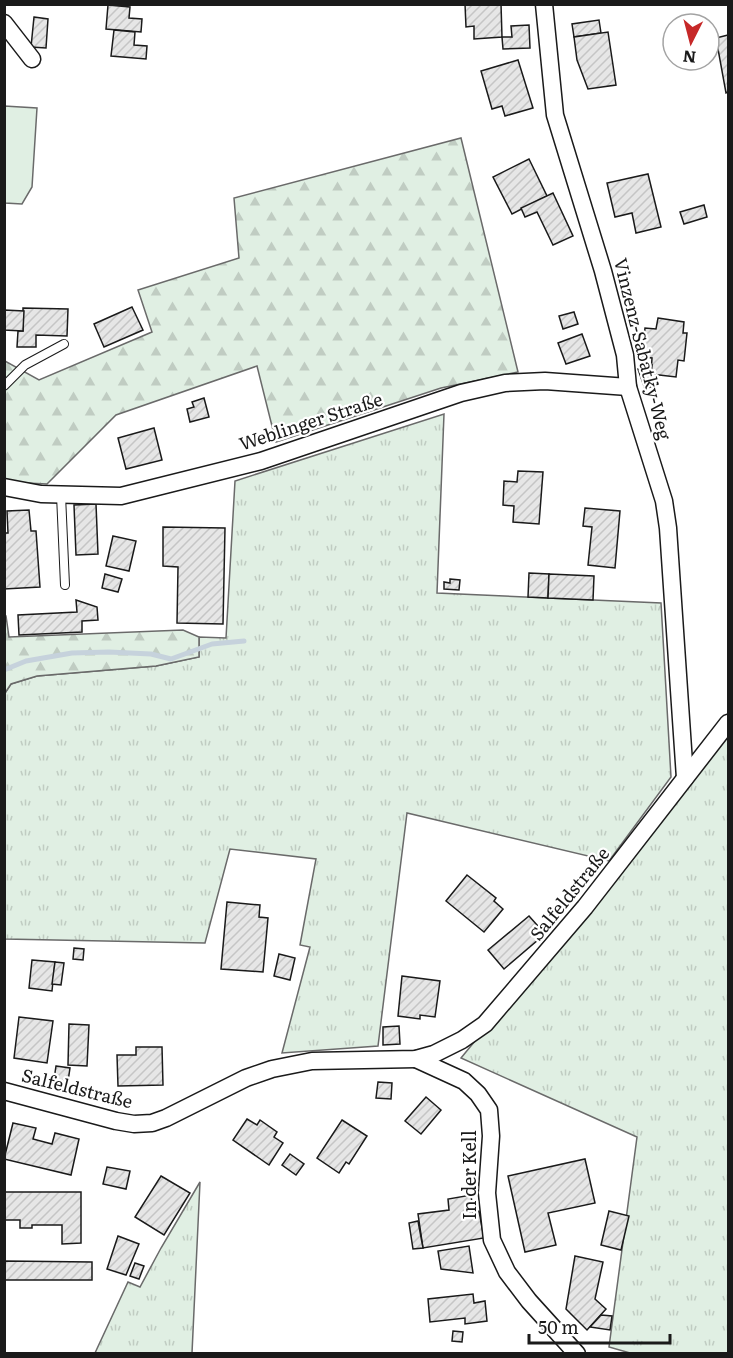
<svg xmlns="http://www.w3.org/2000/svg" width="733" height="1358" viewBox="0 0 733 1358" font-family="Literata,serif">
	<style>
		.grass { fill: url(#grass-tufts); stroke: #6a6a6a; stroke-width: 1.5 }
		.forest { fill: url(#forest-firs); stroke: #6a6a6a; stroke-width: 1.5 }
		.pitch { fill: #e0efe3; stroke: #6a6a6a; stroke-width: 1.5 }
		.lines { fill: none; stroke-linecap: round; stroke-linejoin: round }
		.stream { stroke: #c6d2dc; stroke-width: 5 }
		.building { fill: url(#building-hatch); stroke: #1a1a1a; stroke-width: 1.5 }
		.lane-casing { stroke: #1a1a1a; stroke-width: 10 }
		.street-casing { stroke: #1a1a1a; stroke-width: 19 }
		.lane { stroke: #fff; stroke-width: 8 }
		.street { stroke: #fff; stroke-width: 16 }
		.labels { text-anchor: middle; stroke-width: 4.5; stroke-linejoin: round; paint-order: stroke }
		.street-label { font-size: 18px; fill: #1a1a1a; stroke: #fff }
	</style>
	<defs>
		<pattern id="grass-tufts" width="24" height="20" patternUnits="userSpaceOnUse" patternTransform="scale(1.5)"><rect width="24" height="20" fill="#e0efe3"/><path d="M3 7l-1-3M5 7V3M7 7l1-3M15 17l-1-3M17 17v-4M19 17l1-3" fill="none" stroke="#c0ccc2"/></pattern>
		<pattern id="forest-firs" width="22" height="20" patternUnits="userSpaceOnUse" patternTransform="scale(1.5)"><rect width="22" height="20" fill="#e0efe3"/><path d="M5 1l3.5 6h-7zM16 11l3.5 6h-7z" fill="#c0ccc2"/></pattern>
		<pattern id="building-hatch" width="6" height="6" patternUnits="userSpaceOnUse" patternTransform="scale(1.5)"><rect width="6" height="6" fill="#e6e6e6"/><path d="M-1 1l2-2M0 6l6-6M5 7l2-2" fill="none" stroke="#c5c5c5"/></pattern>
	</defs>
	<rect width="100%" height="100%" fill="#fff"/>
	<g class="grass">
		<path d="M444 414 437 593 661 603 671 777 609 861 407 813 378 1046 282 1053 310 947 300 945 316 859 230 849 205 943 5 939V693L11 684 37 676 156 666 199 657V637L226 638 235 481Z"/>
		<path d="M728 734V1353H630L609 1347 637 1137 461 1058Z"/>
		<path d="M200 1182 192 1353H95L128 1282 140 1287 161 1248Z"/>
	</g>
	<g class="forest">
		<path d="M461 138 518 372 441 388 276 442 257 366 116 415 47 484 5 482V361L39 380 152 332 138 290 239 258 234 198Z"/>
		<path d="M5 616H6L9 637 183 630 199 637V657L156 666 37 676 11 684 5 693Z"/>
	</g>
	<path class="pitch" d="M4 106 37 108 32 187 22 204 5 203Z"/>
	<g class="lines">
		<path class="stream" d="M4 670 26 661 72 653 109 652 151 654 171 659 212 644 244 641"/>
	</g>
	<g class="building">
		<path d="M465 4H501L502 37 474 39V26L466 27Z"/>
		<path d="M108 5 130 7 129 18 142 19 141 32 106 29Z"/>
		<path d="M34 17 48 19 46 48 31 47Z"/>
		<path d="M599 20 601 33 574 37 572 24Z"/>
		<path d="M529 25 530 48 503 49 502 37H512L511 26Z"/>
		<path d="M114 30 135 32 134 45 147 46 146 59 111 56Z"/>
		<path d="M608 32 616 85 588 89 577 60 574 37Z"/>
		<path d="M728 35V92L726 93 716 38Z"/>
		<path d="M518 60 533 108 505 116 502 106 492 109 481 71Z"/>
		<path d="M529 159 547 196 512 214 493 177Z"/>
		<path d="M648 174 661 227 636 233 632 213 615 217 607 183Z"/>
		<path d="M553 193 573 236 553 245 537 212 525 217 521 208Z"/>
		<path d="M704 205 707 217 684 224 680 212Z"/>
		<path d="M132 307 143 330 104 347 94 324Z"/>
		<path d="M23 308 68 309 67 336 36 335V347H17L18 331H23Z"/>
		<path d="M4 310 24 311 23 331 4 330Z"/>
		<path d="M574 312 578 324 563 329 559 316Z"/>
		<path d="M658 318 684 322 683 333H687L684 361 678 360 676 377 651 374 652 358 642 357 645 328 656 329Z"/>
		<path d="M582 334 590 356 566 364 558 343Z"/>
		<path d="M652 365 651 374H655L658 384 645 389 638 369Z"/>
		<path d="M204 398 209 417 190 422 187 409 194 407 192 402Z"/>
		<path d="M154 428 162 460 126 469 118 438Z"/>
		<path d="M518 471 543 472 539 524 513 522 514 506 503 505 504 481 517 482Z"/>
		<path d="M96 504 98 554 76 555 74 505Z"/>
		<path d="M585 508 620 511 615 568 588 565 592 527 583 526Z"/>
		<path d="M29 510 31 531H36L40 587 4 589V533H8L7 511Z"/>
		<path d="M163 527 225 528 223 624 177 623 178 567 163 566Z"/>
		<path d="M113 536 136 541 129 571 106 566Z"/>
		<path d="M529 573 549 574 548 598 528 597Z"/>
		<path d="M105 574 122 579 118 592 102 588Z"/>
		<path d="M549 574 594 576 593 600 548 598Z"/>
		<path d="M450 579 460 580 459 590 444 589V582L450 583Z"/>
		<path d="M76 600 97 607 98 620 82 621V632L19 635 18 615 77 612Z"/>
		<path d="M467 875 496 898 494 901 503 909 484 932 446 901Z"/>
		<path d="M227 902 260 905 259 917 268 918 263 972 221 969Z"/>
		<path d="M529 916 545 934 504 969 488 950Z"/>
		<path d="M74 948 84 949 83 960 73 959Z"/>
		<path d="M279 954 295 958 290 980 274 976Z"/>
		<path d="M32 960 55 962 52 991 29 988Z"/>
		<path d="M55 962 64 963 61 985 52 984Z"/>
		<path d="M402 976 440 981 435 1017 420 1015V1019L398 1016Z"/>
		<path d="M19 1017 53 1021 47 1063 14 1058Z"/>
		<path d="M69 1024 89 1025 87 1066 68 1065Z"/>
		<path d="M399 1026 400 1044 383 1045V1027Z"/>
		<path d="M136 1047H162L163 1085 118 1086 117 1055H136Z"/>
		<path d="M56 1066 70 1068 67 1088 53 1086Z"/>
		<path d="M378 1082 392 1083 391 1099 376 1098Z"/>
		<path d="M426 1097 441 1110 421 1134 405 1121Z"/>
		<path d="M247 1119 257 1125 260 1120 277 1132 274 1137 283 1143 269 1165 233 1140Z"/>
		<path d="M342 1120 367 1136 349 1164 346 1162 339 1173 317 1158Z"/>
		<path d="M13 1123 36 1128 33 1139 52 1144 55 1133 79 1139 71 1175 4 1159Z"/>
		<path d="M290 1154 304 1164 296 1175 282 1165Z"/>
		<path d="M585 1159 595 1203 548 1213 556 1245 525 1252 508 1176Z"/>
		<path d="M107 1167 130 1171 126 1189 103 1184Z"/>
		<path d="M161 1176 190 1193 164 1235 135 1217Z"/>
		<path d="M4 1192H81V1243L62 1244V1225H32V1228H20V1220H4Z"/>
		<path d="M471 1195 473 1212 479 1211 484 1238 423 1248 418 1214 449 1210 448 1199Z"/>
		<path d="M609 1211 629 1216 621 1250 601 1245Z"/>
		<path d="M418 1221 423 1248 413 1249 409 1223Z"/>
		<path d="M118 1236 139 1244 126 1275 107 1269Z"/>
		<path d="M469 1246 473 1273 441 1269 438 1251Z"/>
		<path d="M575 1256 603 1262 595 1299 606 1309 587 1330 566 1309Z"/>
		<path d="M4 1261 92 1262V1280H4Z"/>
		<path d="M135 1263 144 1266 139 1279 130 1276Z"/>
		<path d="M473 1294 474 1303 485 1301 487 1321 465 1324V1318L430 1322 428 1299Z"/>
		<path d="M601 1315 612 1316 610 1330 590 1327Z"/>
		<path d="M453 1331 463 1332 462 1342 452 1341Z"/>
	</g>
	<g class="lines">
		<defs>
			<g id="lane">
				<path d="M4 386 25 365 64 344"/>
				<path d="M61 495 65 585"/>
			</g>
			<g id="street">
				<path d="M544 4 555 115 603 271 625 355 628 387 664 501 668 528 685 778"/>
				<path d="M4 23 32 59"/>
				<path d="M4 487 41 494 121 496 261 461 461 393 505 383 545 381 628 387"/>
				<path d="M416 1059 464 1081 478 1094 489 1110 491 1136 487 1193 492 1240 507 1272 529 1301 577 1354"/>
				<path d="M4 1091 116 1121 134 1124 152 1123 166 1118 246 1078 272 1069 312 1061 416 1059 434 1054 462 1040 485 1024 585 907 728 723"/>
			</g>
		</defs>
		<use href="#lane" class="lane-casing"/>
		<use href="#street" class="street-casing"/>
		<use href="#lane" class="lane"/>
		<use href="#street" class="street"/>
	</g>
	<g class="labels">
		<g class="street-label">
			<text transform="translate(642 349) rotate(76)" y="6">Vinzenz-Sabatky-Weg</text>
			<text transform="translate(311 422) rotate(-18)" y="6">Weblinger Straße</text>
			<text transform="translate(570 894) rotate(-51)" y="6">Salfeldstraße</text>
			<text transform="translate(77 1089) rotate(14)" y="6">Salfeldstraße</text>
			<text transform="translate(470 1175) rotate(-90)" y="6">In der Kell</text>
		</g>
	</g>
	<rect width="733" height="1358" fill="none" stroke="#1a1a1a" stroke-width="12"/>
	<g transform="translate(691 42) rotate(186)"><circle r="28" fill="#ffffff" stroke="#a3a3a3" stroke-width="1.5"/>
	<path d="M0-4.5L10 22L0 15L-10 22Z" fill="#c62828"/>
	<text y="-9" font-size="16" font-weight="bold" text-anchor="middle" fill="#1a1a1a">N</text>
	</g>
	<path d="M529 1334v9h141v-9" fill="none" stroke="#1a1a1a" stroke-width="3"/>
	<text x="538" y="1334" font-size="18" fill="#1a1a1a" stroke="#ffffff" stroke-width="4.5" paint-order="stroke">50 m</text>
</svg>
